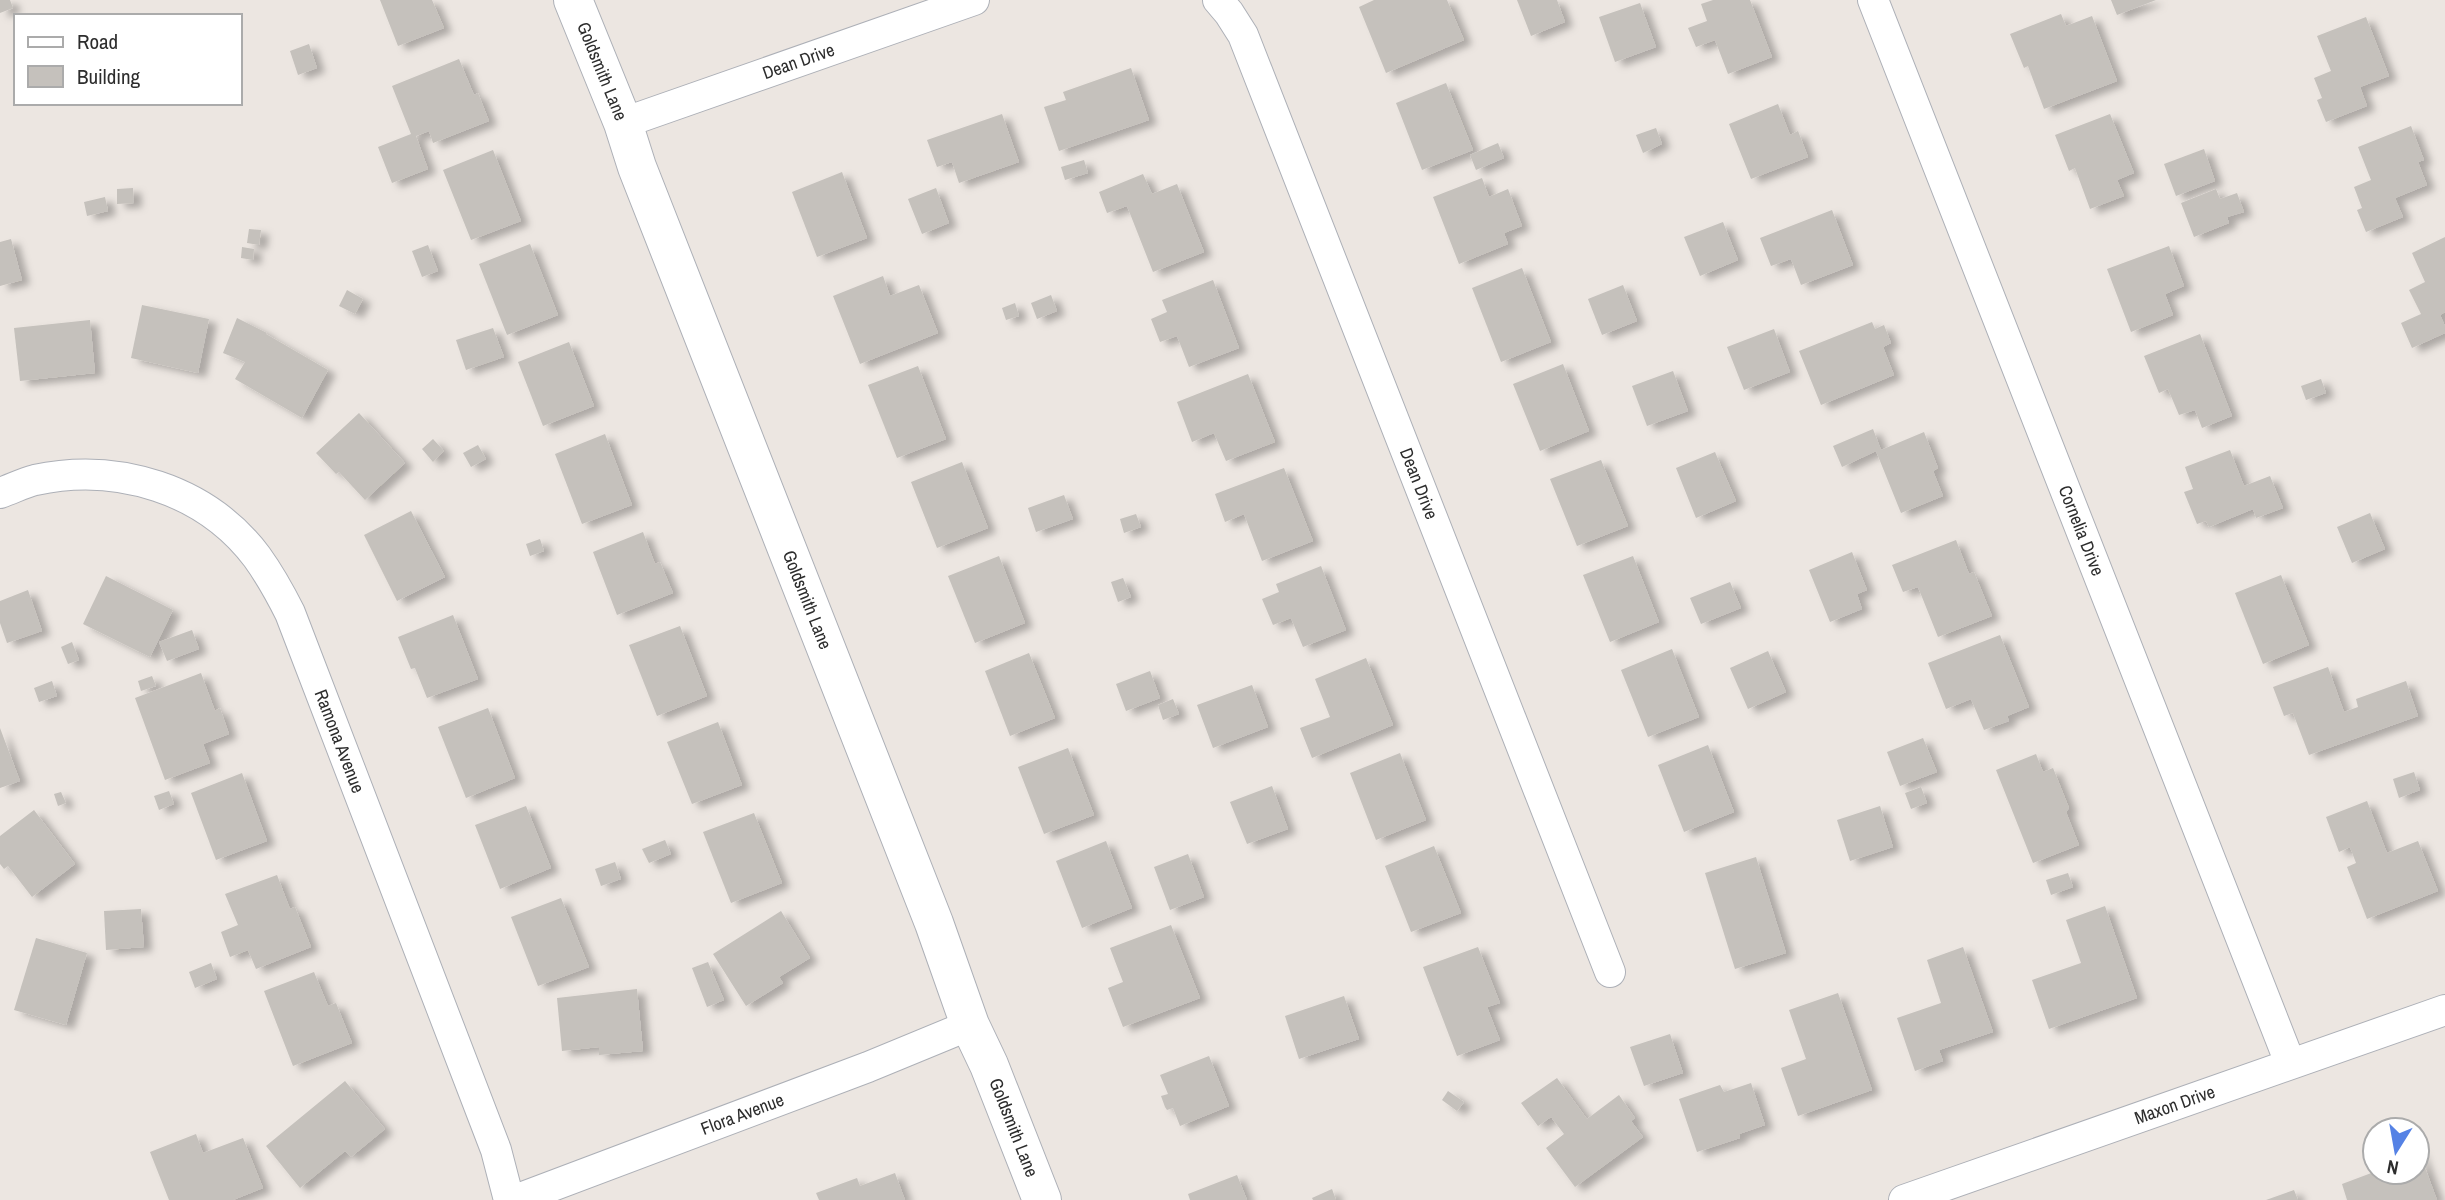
<svg xmlns="http://www.w3.org/2000/svg" width="2445" height="1200" viewBox="0 0 2445 1200" font-family="'Archivo Narrow',sans-serif">
	<style>
		.building { fill: #c5c1bc; filter: url(#shadow) }
		.lines { fill: none; stroke-linecap: round; stroke-linejoin: round }
		.street-casing { stroke: #adb0b7; stroke-width: 32 }
		.secondary-casing { stroke: #adb0b7; stroke-width: 40 }
		.street { stroke: #fff; stroke-width: 30 }
		.secondary { stroke: #fff; stroke-width: 38 }
		.labels { text-anchor: middle; stroke-width: 5; stroke-linejoin: round; paint-order: stroke }
		.street-label { font-size: 18px; fill: #2d2d2d; stroke: #fff }
	</style>
	<defs>
		<filter id="shadow"><feDropShadow dx="8" dy="4.5" stdDeviation="3.5" flood-color="#0004"/></filter>
	</defs>
	<rect width="100%" height="100%" fill="#ece6e1"/>
	<g class="building">
		<path d="M0 0H10L13 8 0 13Z"/>
		<path d="M380 0H432L444 28 398 46Z"/>
		<path d="M1374 0H1447L1464 40 1386 73 1359 7Z"/>
		<path d="M1517 0H1557L1565 22 1531 36Z"/>
		<path d="M1713 0H1750L1772 57 1728 74 1715 40 1696 47 1688 28 1707 21 1701 4Z"/>
		<path d="M2111 0H2156L2117 15Z"/>
		<path d="M1640 3 1656 47 1615 62 1599 17Z"/>
		<path d="M2061 14 2066 26 2092 16 2117 81 2044 109 2028 66 2024 68 2010 34Z"/>
		<path d="M2366 17 2389 76 2360 87 2367 106 2326 122 2317 100 2322 98 2314 78 2331 71 2317 36Z"/>
		<path d="M309 44 317 68 298 75 290 51Z"/>
		<path d="M459 59 474 95 478 93 489 121 433 143 429 131 416 136 428 169 392 183 378 147 411 134 392 86Z"/>
		<path d="M1131 68 1149 120 1059 151 1044 107 1066 100 1063 92Z"/>
		<path d="M1446 83 1473 150 1422 170 1396 103Z"/>
		<path d="M1778 104 1790 135 1798 131 1808 157 1751 179 1729 124Z"/>
		<path d="M1002 114 1019 162 959 183 952 162 937 167 927 140Z"/>
		<path d="M2110 114 2134 173 2117 180 2124 196 2090 209 2075 168 2069 171 2055 135Z"/>
		<path d="M2411 126 2424 160 2418 162 2427 185 2395 198 2403 217 2366 232 2357 210 2362 208 2354 187 2371 180 2358 147Z"/>
		<path d="M1656 128 1662 144 1643 153 1636 135Z"/>
		<path d="M1498 143 1504 158 1476 170 1470 155Z"/>
		<path d="M2204 149 2215 181 2176 196 2164 164Z"/>
		<path d="M493 150 521 221 471 240 443 170Z"/>
		<path d="M1084 160 1088 173 1065 180 1061 167Z"/>
		<path d="M842 172 867 238 817 257 792 192Z"/>
		<path d="M1143 174 1152 194 1177 184 1204 252 1153 272 1127 206 1107 213 1099 192Z"/>
		<path d="M1482 178 1489 197 1508 189 1522 226 1504 233 1508 244 1459 264 1433 197Z"/>
		<path d="M133 188 134 203 117 204V189Z"/>
		<path d="M936 188 949 223 922 234 908 199Z"/>
		<path d="M2216 189 2220 199 2237 193 2244 212 2227 217 2229 223 2194 237 2181 203Z"/>
		<path d="M105 197 108 211 87 216 84 202Z"/>
		<path d="M1832 210 1853 265 1801 285 1791 259 1771 266 1760 238Z"/>
		<path d="M1723 222 1738 260 1700 276 1684 237Z"/>
		<path d="M249 229 261 230 259 245 247 243Z"/>
		<path d="M2445 237V312L2440 315 2445 326V333L2412 348 2401 323 2421 314 2409 290 2425 282 2412 253Z"/>
		<path d="M11 239 22 280 0 286V242Z"/>
		<path d="M530 244 558 315 507 335 479 264Z"/>
		<path d="M428 245 438 271 422 277 412 251Z"/>
		<path d="M2169 246 2184 286 2165 294 2173 315 2131 332 2107 269Z"/>
		<path d="M242 247 254 249 253 260 241 258Z"/>
		<path d="M1522 268 1551 342 1501 362 1472 288Z"/>
		<path d="M883 276 890 296 919 285 938 333 860 364 833 296Z"/>
		<path d="M1213 280 1239 348 1189 367 1177 336 1160 342 1151 319 1167 312 1162 300Z"/>
		<path d="M1623 285 1637 321 1602 335 1588 299Z"/>
		<path d="M347 290 363 299 355 314 339 306Z"/>
		<path d="M1051 295 1057 311 1037 319 1031 303Z"/>
		<path d="M1015 303 1019 316 1006 320 1002 308Z"/>
		<path d="M142 305 209 319 198 373 131 358Z"/>
		<path d="M237 318 267 333 266 334 328 370 302 418 235 379 245 362 223 353Z"/>
		<path d="M90 320 95 373 20 381 14 328Z"/>
		<path d="M1872 322 1875 329 1884 325 1891 343 1883 347 1894 375 1821 405 1799 351Z"/>
		<path d="M493 328 504 357 466 370 456 340Z"/>
		<path d="M1774 329 1790 372 1744 390 1727 347Z"/>
		<path d="M2200 334 2232 416 2202 428 2195 410 2179 415 2168 389 2159 393 2144 356Z"/>
		<path d="M569 342 594 406 543 426 518 362Z"/>
		<path d="M1563 364 1589 431 1540 451 1513 384Z"/>
		<path d="M918 366 946 439 897 458 868 385Z"/>
		<path d="M1673 371 1688 411 1647 426 1632 386Z"/>
		<path d="M1248 374 1275 442 1226 461 1214 433 1192 442 1177 402Z"/>
		<path d="M2321 379 2326 393 2306 400 2301 386Z"/>
		<path d="M359 413 405 463 365 500 339 472 336 474 316 453Z"/>
		<path d="M1873 429 1881 450 1924 432 1938 468 1933 471 1943 496 1901 513 1876 451 1842 467 1833 446Z"/>
		<path d="M605 434 632 505 582 524 555 454Z"/>
		<path d="M433 439 444 451 433 462 422 449Z"/>
		<path d="M478 445 486 459 471 467 463 453Z"/>
		<path d="M2230 450 2244 486 2270 476 2283 508 2256 518 2253 509 2209 527 2206 521 2197 524 2184 492 2193 489 2185 467Z"/>
		<path d="M1715 452 1736 501 1696 518 1676 468Z"/>
		<path d="M1601 460 1628 526 1577 546 1550 479Z"/>
		<path d="M962 462 988 528 937 548 911 482Z"/>
		<path d="M1284 468 1313 541 1262 561 1244 514 1225 522 1215 494Z"/>
		<path d="M1064 495 1073 519 1036 532 1028 508Z"/>
		<path d="M411 511 445 577 397 601 364 535Z"/>
		<path d="M2370 513 2385 549 2352 563 2337 527Z"/>
		<path d="M1136 514 1141 527 1124 533 1120 519Z"/>
		<path d="M643 532 655 564 660 562 673 593 617 615 593 552Z"/>
		<path d="M540 539 544 551 530 556 526 544Z"/>
		<path d="M1956 540 1969 574 1974 572 1992 616 1938 637 1918 587 1903 592 1892 565Z"/>
		<path d="M1852 552 1867 590 1857 594 1862 609 1830 622 1809 570Z"/>
		<path d="M999 556 1025 623 975 643 948 576Z"/>
		<path d="M1633 556 1659 622 1610 642 1583 575Z"/>
		<path d="M1321 566 1346 630 1303 647 1291 618 1273 625 1262 599 1279 592 1276 584Z"/>
		<path d="M2281 575 2309 645 2263 664 2235 593Z"/>
		<path d="M106 576 173 610 150 657 83 624Z"/>
		<path d="M1123 578 1131 597 1118 602 1111 582Z"/>
		<path d="M1730 582 1741 608 1701 624 1690 598Z"/>
		<path d="M28 590 42 631 7 643 0 623V601Z"/>
		<path d="M453 615 478 679 427 698 415 668 411 669 398 637Z"/>
		<path d="M680 626 707 696 657 716 629 645Z"/>
		<path d="M192 630 199 649 167 661 159 642Z"/>
		<path d="M2000 635 2029 707 2007 716 2009 721 1984 730 1971 699 1946 709 1928 663Z"/>
		<path d="M72 642 79 660 68 664 61 647Z"/>
		<path d="M1672 649 1699 717 1648 737 1621 670Z"/>
		<path d="M1768 651 1786 692 1748 709 1730 668Z"/>
		<path d="M1029 653 1055 718 1010 736 985 671Z"/>
		<path d="M1366 658 1393 725 1312 758 1300 728 1330 717 1315 679Z"/>
		<path d="M2328 667 2344 712 2358 707 2356 699 2406 681 2418 716 2309 755 2293 713 2284 716 2273 687Z"/>
		<path d="M1150 671 1160 698 1126 711 1116 684Z"/>
		<path d="M201 673 215 711 220 708 229 734 203 744 210 763 165 780 135 698Z"/>
		<path d="M152 676 156 686 141 691 138 681Z"/>
		<path d="M52 681 57 696 39 702 34 688Z"/>
		<path d="M1252 685 1268 727 1213 748 1197 705Z"/>
		<path d="M1173 699 1179 714 1163 720 1158 705Z"/>
		<path d="M488 708 515 778 466 798 438 727Z"/>
		<path d="M718 722 742 785 692 804 667 742Z"/>
		<path d="M0 728 20 781 0 788Z"/>
		<path d="M1923 738 1937 772 1900 786 1887 752Z"/>
		<path d="M1708 745 1734 812 1684 832 1658 765Z"/>
		<path d="M1068 748 1094 815 1044 834 1018 767Z"/>
		<path d="M1400 753 1426 820 1376 840 1350 773Z"/>
		<path d="M2036 754 2043 772 2053 768 2069 808 2066 812 2079 845 2033 863 1996 770Z"/>
		<path d="M2414 772 2420 790 2399 798 2393 779Z"/>
		<path d="M242 773 267 841 216 860 191 793Z"/>
		<path d="M1272 786 1288 829 1247 844 1230 802Z"/>
		<path d="M1921 787 1927 803 1911 809 1905 793Z"/>
		<path d="M169 791 174 804 159 810 154 796Z"/>
		<path d="M61 792 66 803 58 806 54 794Z"/>
		<path d="M2367 801 2387 853 2418 841 2438 891 2367 919 2347 867 2356 863 2350 847 2339 852 2326 817Z"/>
		<path d="M526 806 551 868 500 889 475 825Z"/>
		<path d="M1880 806 1893 847 1850 861 1837 820Z"/>
		<path d="M34 810 75 864 32 897 8 866 4 869 0 864V836Z"/>
		<path d="M754 813 782 883 731 903 703 832Z"/>
		<path d="M665 840 671 854 649 863 642 849Z"/>
		<path d="M1106 841 1132 908 1082 928 1056 861Z"/>
		<path d="M1434 846 1461 913 1411 932 1385 866Z"/>
		<path d="M1188 854 1204 897 1170 910 1154 867Z"/>
		<path d="M1756 857 1786 953 1735 969 1705 873Z"/>
		<path d="M615 862 621 879 601 886 595 869Z"/>
		<path d="M2068 873 2073 887 2051 895 2046 880Z"/>
		<path d="M277 875 290 909 295 907 311 947 256 969 248 950 230 957 221 932 238 925 225 894Z"/>
		<path d="M561 898 589 967 538 986 511 917Z"/>
		<path d="M2105 906 2137 998 2049 1029 2032 980 2081 963 2066 920Z"/>
		<path d="M141 909 144 947 106 950 104 911Z"/>
		<path d="M781 911 810 958 779 977 783 983 746 1006 713 954Z"/>
		<path d="M1171 925 1200 998 1123 1027 1108 988 1123 982 1110 948Z"/>
		<path d="M36 938 87 953 66 1025 14 1010Z"/>
		<path d="M1478 947 1500 1003 1487 1007 1500 1040 1457 1056 1423 967Z"/>
		<path d="M1963 947 1993 1032 1939 1050 1943 1061 1915 1071 1897 1018 1941 1003 1927 960Z"/>
		<path d="M708 962 724 1000 707 1007 692 968Z"/>
		<path d="M211 963 217 979 195 988 189 972Z"/>
		<path d="M314 972 328 1006 336 1003 352 1043 293 1066 264 991Z"/>
		<path d="M637 989 643 1051 599 1055V1047L562 1051 557 998Z"/>
		<path d="M1838 993 1872 1090 1798 1116 1781 1068 1806 1059 1789 1010Z"/>
		<path d="M1344 996 1359 1039 1299 1059 1285 1016Z"/>
		<path d="M1670 1034 1683 1073 1644 1086 1630 1047Z"/>
		<path d="M1209 1056 1229 1106 1180 1126 1173 1108 1167 1110 1165 1107 1161 1096 1168 1094 1160 1075Z"/>
		<path d="M1557 1078 1587 1119 1619 1095 1635 1118 1631 1121 1643 1137 1575 1187 1546 1148 1564 1134 1551 1117 1538 1126 1521 1103Z"/>
		<path d="M345 1081 385 1129 351 1157 345 1151 300 1188 266 1146Z"/>
		<path d="M1751 1083 1765 1125 1739 1134 1740 1138 1697 1152 1679 1099 1720 1085 1724 1092Z"/>
		<path d="M1448 1091 1464 1102 1457 1111 1442 1100Z"/>
		<path d="M196 1134 203 1153 243 1138 263 1188 233 1200H169L150 1152Z"/>
		<path d="M2417 1146 2437 1200H2347L2342 1184 2374 1172H2417Z"/>
		<path d="M895 1173 905 1200H819L816 1193 857 1178 860 1186Z"/>
		<path d="M1237 1175 1247 1200H1190L1188 1194Z"/>
		<path d="M1332 1189 1336 1200H1313L1312 1198Z"/>
		<path d="M2294 1190 2298 1200H2266Z"/>
	</g>
	<g class="lines">
		<defs>
			<g id="street">
				<path id="s1" d="M1218 0 1229 13 1243 35 1610 972"/>
				<path id="s2" d="M1873 0 2290 1063"/>
				<path id="s3" d="M623 123 974 0"/>
				<path id="s4" d="M0 493C12 489 23 483 35 480 117 462 206 489 257 557 270 575 280 593 290 613L496 1150 509 1200"/>
				<path id="s5" d="M515 1200 868 1067 970 1025"/>
				<path id="s6" d="M1904 1200 2445 1010"/>
			</g>
			<g id="secondary">
				<path id="s7" d="M573 0 623 123 637 167 934 923 970 1025 989 1065 1042 1200"/>
			</g>
		</defs>
		<use href="#street" class="street-casing"/>
		<use href="#secondary" class="secondary-casing"/>
		<use href="#street" class="street"/>
		<use href="#secondary" class="secondary"/>
	</g>
	<g class="labels">
		<g class="street-label">
			<text dy="6" stroke="none"><textPath href="#s3" startOffset="186">Dean Drive</textPath></text>
			<text dy="6" stroke="none"><textPath href="#s7" startOffset="77">Goldsmith Lane</textPath></text>
			<text dy="6" stroke="none"><textPath href="#s1" startOffset="525">Dean Drive</textPath></text>
			<text dy="6" stroke="none"><textPath href="#s2" startOffset="570">Cornelia Drive</textPath></text>
			<text dy="6" stroke="none"><textPath href="#s7" startOffset="644">Goldsmith Lane</textPath></text>
			<text dy="6" stroke="none"><textPath href="#s4" startOffset="488">Ramona Avenue</textPath></text>
			<text dy="6" stroke="none"><textPath href="#s6" startOffset="287">Maxon Drive</textPath></text>
			<text dy="6" stroke="none"><textPath href="#s5" startOffset="243">Flora Avenue</textPath></text>
			<text dy="6" stroke="none"><textPath href="#s7" startOffset="1211">Goldsmith Lane</textPath></text>
		</g>
	</g>
	<rect x="14" y="14" width="228" height="91" fill="#ffffff" stroke="#ababab" stroke-width="2"/>
	<rect x="28" y="37" width="35" height="10" fill="#ffffff" stroke="#ababab" stroke-width="2"/>
	<text x="77" y="49" font-size="21" fill="#2d2d2d">Road</text>
	<rect x="28" y="66" width="35" height="21" fill="#c5c1bc" stroke="#ababab" stroke-width="2"/>
	<text x="77" y="84" font-size="21" fill="#2d2d2d">Building</text>
	<g transform="translate(2396 1151) rotate(191)"><circle r="33" fill="#ffffff" stroke="#ababab" stroke-width="2"/>
	<path d="M0-5L12 26L0 18L-12 26Z" fill="#5582e5"/>
	<text y="-10" font-size="19" font-weight="bold" text-anchor="middle" fill="#2d2d2d">N</text>
	</g>
</svg>
